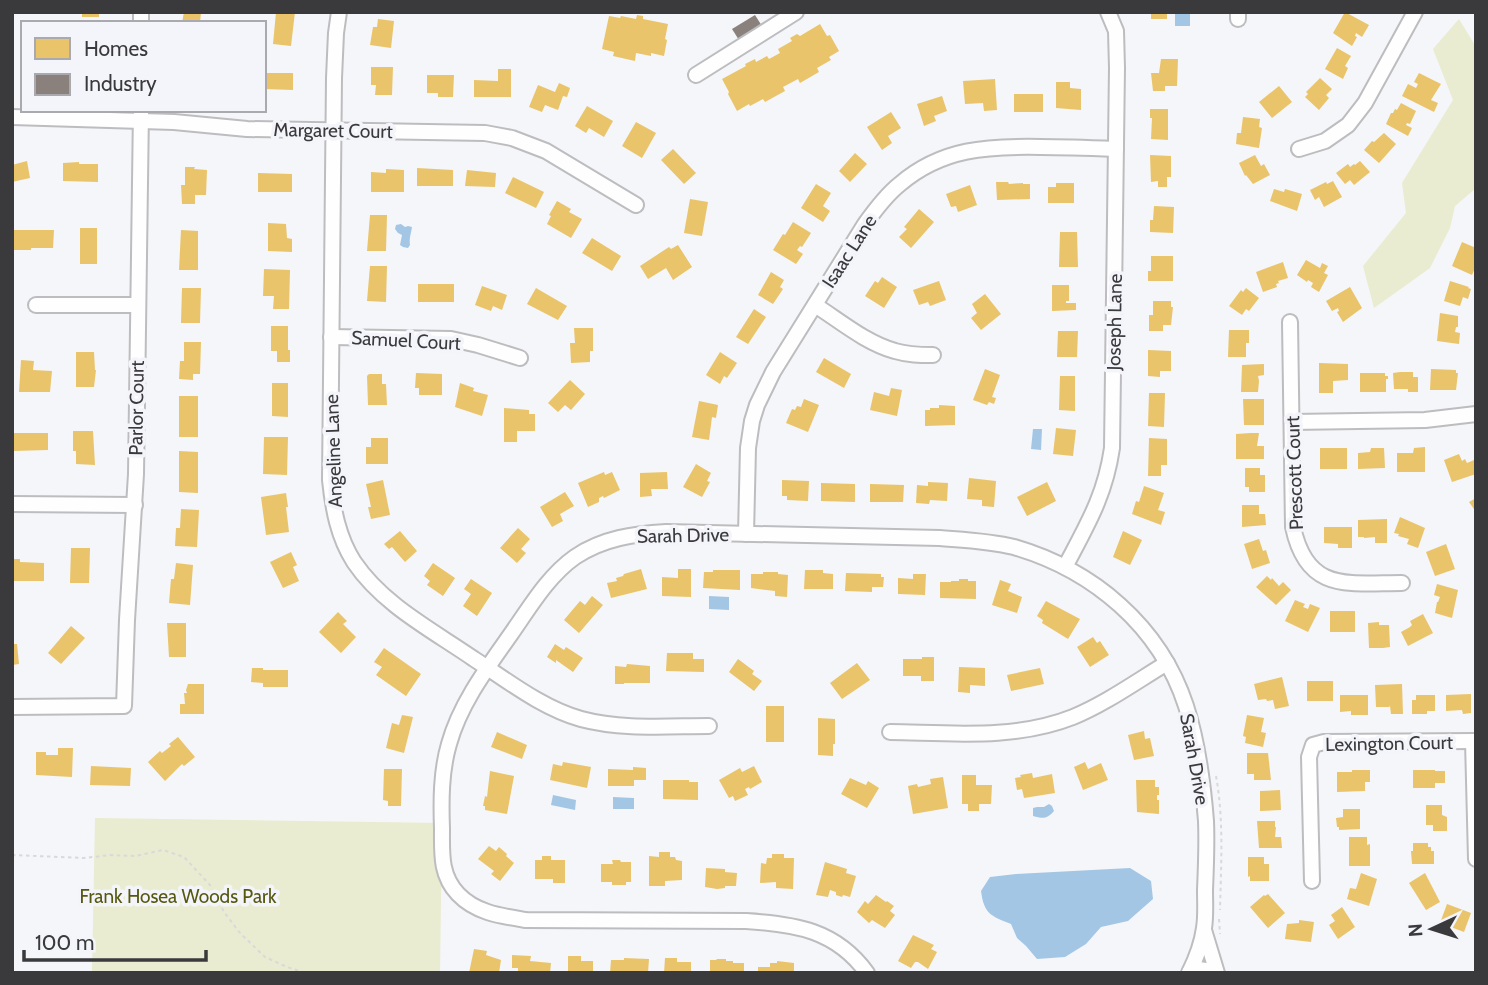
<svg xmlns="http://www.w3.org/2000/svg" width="1488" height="985" viewBox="0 0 1488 985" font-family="Cabin,sans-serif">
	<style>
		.green { fill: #e9ecd0 }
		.water { fill: #a3c6e5 }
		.homes { fill: #e9c46a }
		.industry { fill: #8a817c }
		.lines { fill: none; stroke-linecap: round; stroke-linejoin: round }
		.minor-casing { stroke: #bdbdc0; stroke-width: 18 }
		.major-casing { stroke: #bdbdc0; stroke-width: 21 }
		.path { stroke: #d9d9da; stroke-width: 2; stroke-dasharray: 3.5 3.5; stroke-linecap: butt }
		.minor { stroke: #fefefe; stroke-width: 14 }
		.major { stroke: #fefefe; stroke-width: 18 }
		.labels { text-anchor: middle; stroke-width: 7; stroke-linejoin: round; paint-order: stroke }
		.street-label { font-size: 19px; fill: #3a3a3c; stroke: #f4f5fa }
		.park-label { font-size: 19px; fill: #575810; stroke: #f4f5fa }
	</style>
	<rect width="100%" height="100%" fill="#f5f6f9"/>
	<g class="green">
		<path d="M1459 19 1476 47V188L1455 206 1450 228 1430 268 1374 308 1363 266 1406 213 1402 183 1453 100 1433 49Z"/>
		<path d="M95 818 442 823 440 973H92Z"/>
	</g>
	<g class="water">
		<rect x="1175" y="12" width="15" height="14"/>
		<path d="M401 224 405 227 408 226 412 227C411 234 409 238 410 245L408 248 403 247 400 245 402 235 398 233 395 229 396 225Z"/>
		<path d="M1033 429H1042L1041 450 1031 449Z"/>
		<path d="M709 596 729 597V610L709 609Z"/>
		<path d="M553 795 576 800 575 810 551 805Z"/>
		<path d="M613 797 634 798V809H613Z"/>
		<path d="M1049 804 1052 806 1054 811C1047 819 1043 819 1033 816V808L1037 807H1044Z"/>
		<path d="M1130 868 1151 881 1153 899 1128 921 1101 927 1086 944 1065 957 1037 959 1026 946 1017 938 1011 924C991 916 984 914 981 891L990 877 1016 874Z"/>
	</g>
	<g class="homes">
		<rect x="82" y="12" width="17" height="5"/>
		<path d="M184 12H201L200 23H182Z"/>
		<path d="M276 12H295L291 46 273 44Z"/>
		<rect x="1151" y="12" width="16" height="7"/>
		<path d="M1345 12 1369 25 1362 37 1356 33 1355 36 1357 37 1352 46 1333 33Z"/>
		<path d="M637 15 643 16V19L668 24 665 39 667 40 664 56 651 53V56L636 53 635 61 613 56 614 52 602 49 609 16 620 18 621 16 636 19Z"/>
		<path d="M378 19 394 21 391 48 370 45 373 27H377Z"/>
		<path d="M820 24 827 36 830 35 839 51 829 57 831 60 817 68 819 72 800 83 798 79 783 87 785 91 765 102 763 99 750 106 749 104 737 111 728 94 729 92 722 79 746 66 745 64 755 59 756 62 767 56 769 59 780 53 778 49 792 41 790 38 797 34 800 36Z"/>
		<path d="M1337 48 1351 56 1345 66 1348 68 1343 79 1325 69Z"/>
		<path d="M1161 59H1178L1177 86H1165V91H1153L1151 73H1159Z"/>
		<path d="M371 67H393L392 95H375L376 85H371Z"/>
		<path d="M498 69H511V97H474V80L498 81Z"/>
		<path d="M264 73H293V90L264 89Z"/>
		<path d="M1419 73 1441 84 1431 100 1438 103 1434 112 1402 96 1408 84 1416 88 1418 84 1414 82Z"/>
		<path d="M427 75H454L453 97H438V93H427Z"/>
		<path d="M1320 78 1332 89 1326 95 1329 98 1319 110 1305 97 1308 94 1306 92Z"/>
		<path d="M995 79 997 110 984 111 983 103 965 104 963 81Z"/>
		<path d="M1056 82H1070V88L1081 89V110L1056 108Z"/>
		<path d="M559 83 570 88 567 97 563 96 558 110 545 105 542 112 529 107 538 85 555 92Z"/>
		<path d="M1279 86 1292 102 1272 118 1259 102Z"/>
		<rect x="1014" y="94" width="29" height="18"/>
		<path d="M942 96 947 111 934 116 936 121 924 126 917 104Z"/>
		<path d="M1401 103 1416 111 1410 124 1407 123 1406 125 1412 128 1408 136 1386 124 1391 113H1393L1395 109 1397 110Z"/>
		<path d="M587 106 613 121 604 137 589 128 586 133 575 126Z"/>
		<path d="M1150 109H1168V140L1151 139 1152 118H1150Z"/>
		<path d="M891 112 901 128 888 136 892 143 882 150 867 127Z"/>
		<path d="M1243 117 1260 119 1259 127 1262 128 1259 148 1236 144 1237 133H1241Z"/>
		<path d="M636 122 656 133 642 158 622 146Z"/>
		<path d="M1384 133 1396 144 1379 163 1364 150 1372 141 1374 142Z"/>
		<path d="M673 149 696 173 684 184 661 160Z"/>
		<path d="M855 153 867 164 850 182 839 171Z"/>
		<path d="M1150 155 1171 156V177H1167V187H1158V181L1151 182Z"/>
		<path d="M1255 155 1261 166 1264 164 1270 175 1253 184 1246 175 1245 176 1239 163Z"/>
		<path d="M27 161 30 178 12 182V165Z"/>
		<path d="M1360 161 1370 172 1354 185 1350 180 1345 184 1336 173 1348 164 1350 167 1354 164 1355 165Z"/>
		<path d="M79 162V164H98V182L63 181V163Z"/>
		<path d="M185 167H195L194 169 207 170 206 195H195V204H182L181 185H185Z"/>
		<path d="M417 168 453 170V186H417Z"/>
		<path d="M386 169 404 170V192H371V172L386 173Z"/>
		<path d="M467 170 496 173 495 187 465 186Z"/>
		<path d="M258 173 292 174V192H258Z"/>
		<path d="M513 177 544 192 536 208 505 193Z"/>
		<path d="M1333 181 1342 197 1324 207 1319 197 1315 200 1310 190 1326 182 1327 184Z"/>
		<path d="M996 182H1008L1009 184 1023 183V184H1030V199L997 200Z"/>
		<path d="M1056 183H1074V203H1048V187H1056Z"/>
		<path d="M816 184 831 193 823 206 830 211 823 222 801 208Z"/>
		<path d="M970 185 977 205 958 212 956 206 951 207 946 194Z"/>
		<path d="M1274 189 1284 192 1285 189 1302 194 1297 211 1270 201Z"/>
		<path d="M690 199 708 202 702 236 684 233Z"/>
		<path d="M557 201 571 209 569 212 582 219 571 238 547 224 551 216 549 215Z"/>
		<path d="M1154 206 1174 207 1173 233 1150 232V220H1153Z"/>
		<path d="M919 209 934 222 911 248 899 237 907 229 904 227Z"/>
		<path d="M370 215H387L386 251H367Z"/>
		<path d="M793 222 811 233 802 247 800 246 797 250 803 254 796 264 773 250 783 234 785 235Z"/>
		<path d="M268 223 286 224 287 238 292 239V252L268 251Z"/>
		<rect x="80" y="228" width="17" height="36"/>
		<path d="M13 230H54L53 248H31V250H13Z"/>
		<path d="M181 230 198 231V270H179Z"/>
		<path d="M1060 232H1077L1078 267H1059Z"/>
		<path d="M592 238 621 256 612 271 582 253Z"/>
		<path d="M1462 242 1476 248 1474 265 1476 266 1472 275 1452 266Z"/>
		<path d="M678 245 692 267 673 280 666 268 648 279 640 266 669 247 671 249Z"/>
		<path d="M1151 256H1173V281H1148V271H1151Z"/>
		<path d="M1306 260 1320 268 1322 263 1328 266 1324 273 1328 275 1319 292 1311 287 1313 283 1308 280 1307 282 1297 275Z"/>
		<path d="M1283 262 1288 278 1278 281 1279 283 1276 284 1277 287 1263 292 1256 272Z"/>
		<path d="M370 266H387L386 302 367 301Z"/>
		<path d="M264 269 290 270 289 309H273L274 296H263Z"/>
		<path d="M771 272 784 280 780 287 783 289 773 304 758 295Z"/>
		<path d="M882 277 897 287 884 308 865 296 875 281 878 283Z"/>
		<path d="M939 281 946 300 930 306 928 302 919 305 913 290Z"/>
		<path d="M1450 281 1469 287 1468 288 1471 289 1468 299 1463 297 1460 306 1444 301Z"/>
		<rect x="418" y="284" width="36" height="18"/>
		<path d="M1052 285H1069V301H1066V303H1076V310L1052 311Z"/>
		<path d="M482 286 507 295 502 310 493 306 491 311 475 305Z"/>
		<path d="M1350 287 1362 308 1343 322 1337 312 1339 311 1338 308 1332 311 1326 301Z"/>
		<path d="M182 288H201L200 323H181Z"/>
		<path d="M536 288 567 306 558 320 527 304Z"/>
		<path d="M1246 288 1259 298 1249 311 1246 309 1242 315 1229 306 1241 290 1243 292Z"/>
		<path d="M985 294 1001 314 981 330 971 318 977 313 972 304Z"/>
		<path d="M1153 301H1171V307H1173L1171 325H1163V331H1149V315H1153Z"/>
		<path d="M754 309 766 317 748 344 736 337Z"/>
		<path d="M1440 313 1458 316V327H1456L1455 332 1460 333 1459 344 1437 341Z"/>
		<path d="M271 326H288V350H290V362H277V351H271Z"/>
		<path d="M574 328H593V351H590V362L571 363 570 343H575Z"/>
		<path d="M1229 330H1249V343H1246V357H1228Z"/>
		<path d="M1058 331H1078L1077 357H1057Z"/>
		<path d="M184 342H201L200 374H193V380L179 379 180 361H184Z"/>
		<path d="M1148 350 1171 351V371H1160V377L1148 376Z"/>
		<path d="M76 352H94L95 370H96L94 387H76Z"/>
		<path d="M720 352 737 363 727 378 724 376 720 384 706 375Z"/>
		<path d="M824 358 851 374 844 388 816 372Z"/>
		<path d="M21 360 34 361 33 370 52 371 50 392H19Z"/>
		<path d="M1319 363 1348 364V380L1333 381V393H1319Z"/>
		<path d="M1264 364V375L1258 376 1259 381 1258 392H1241L1242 365Z"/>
		<path d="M985 369 1000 375 992 397 996 398 994 404 989 402 987 405 973 400Z"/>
		<path d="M1431 369 1456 370V373H1458L1456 390H1430Z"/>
		<path d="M1400 372H1413V377H1418V392H1408V389H1394L1393 373Z"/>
		<path d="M416 373 442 374V395H419V388H415Z"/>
		<path d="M1360 373H1385V376H1388V379H1386V392H1360Z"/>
		<path d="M369 374H382V384H386L387 405H368L367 376Z"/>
		<path d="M1060 376H1075V411L1059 410Z"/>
		<path d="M570 380 585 394 571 410 565 405 558 412 548 403Z"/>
		<path d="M272 383H288V417L272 416Z"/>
		<path d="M460 383 474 388 473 391 488 395 482 416 455 407Z"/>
		<path d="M891 388 902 390 897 416 870 410 874 392 889 396Z"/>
		<path d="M1149 393H1165L1164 427 1148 426Z"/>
		<rect x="179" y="396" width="19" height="41"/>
		<path d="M804 399 819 405 808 432 786 423 792 409 795 410 797 406 801 407Z"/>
		<path d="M1243 399H1264V425H1244Z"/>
		<path d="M699 401 718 405 716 418 712 417 709 440 692 437Z"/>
		<path d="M939 405 955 406V425L925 426V410H930V408H939Z"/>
		<path d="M504 408 529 410V414H535V431H517V442H504Z"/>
		<path d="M1056 428 1076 430 1073 456 1053 454Z"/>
		<path d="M73 431H93L95 465 76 464V451H73Z"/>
		<path d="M13 433H48V450L13 451Z"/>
		<path d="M1251 433H1259L1257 446H1264V459H1236V434Z"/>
		<path d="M264 437H288L287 475 263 474Z"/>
		<path d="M371 438H388V464H366V447H371Z"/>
		<path d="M1149 438 1167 439V465H1161V476H1148Z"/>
		<path d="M1425 447V472H1397V453H1413L1414 448Z"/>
		<rect x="1320" y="448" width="27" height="21"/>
		<path d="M1371 448H1384L1385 468 1358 469V453L1370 452Z"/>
		<path d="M179 451 198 452V493L179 492Z"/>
		<path d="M1459 454 1462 461 1465 459 1467 463 1474 460 1476 474 1452 482 1444 460Z"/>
		<path d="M696 464 711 473 707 481 710 482 702 497 683 487Z"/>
		<path d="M1245 468H1260V475H1265V492H1249V487H1245Z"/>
		<path d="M604 472 605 475 612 472 620 490 604 498 603 496 599 498V502L588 507 578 483Z"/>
		<path d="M667 472 668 489H651L652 496 640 497V473Z"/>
		<path d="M969 478 996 481 994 507 982 506V500L967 499Z"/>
		<path d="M383 480 390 515 371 519 368 507H371L366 484Z"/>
		<path d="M782 480 809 481 808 501 787 500V496H782Z"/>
		<path d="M928 482 948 483 947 501 930 500 929 504 916 503 917 485 928 486Z"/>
		<path d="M1047 482 1056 501 1027 516 1017 497Z"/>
		<path d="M821 483 855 484V502L821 501Z"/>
		<path d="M870 484 904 485 903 502H870Z"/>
		<path d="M1144 486 1164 493 1158 510 1165 512 1161 525 1132 514 1136 501 1139 502Z"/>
		<path d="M565 492 574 506 560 514 563 521 552 527 540 507Z"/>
		<path d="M286 493 288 507H286L289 532 266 535 261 497Z"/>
		<path d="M1476 498V512L1469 502Z"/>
		<path d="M1242 505H1259V514H1265L1266 525 1242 527Z"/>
		<path d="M181 509 199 510 197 547 175 546 176 528H180Z"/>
		<path d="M1400 517 1425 528 1418 548 1407 544 1409 539 1398 536 1399 534 1394 533Z"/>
		<path d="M1387 519V543H1375V537L1364 538V537H1358V520Z"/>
		<path d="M1324 527H1352V548H1338V544L1324 543Z"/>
		<path d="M518 528 530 539 521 549 526 553 517 563 500 548Z"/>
		<path d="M400 531 417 551 405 562 392 547 389 549 384 544Z"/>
		<path d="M1123 531 1142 540 1130 565 1113 557Z"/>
		<path d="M1259 539 1263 551 1266 550 1270 563 1252 569 1244 544Z"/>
		<path d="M1446 544 1455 569 1435 576 1426 552Z"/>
		<path d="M71 548H90L89 583H70Z"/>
		<path d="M291 552 297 565 293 567 299 581 283 588 270 562Z"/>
		<path d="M12 559H20V562L44 563V581H12Z"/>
		<path d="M176 563 193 565 190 605 169 603 171 579H174Z"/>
		<path d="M433 563 455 578 443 596 427 585 430 581 424 576Z"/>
		<path d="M641 569 647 589 611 598 607 583 617 581 616 578 623 576 624 574Z"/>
		<path d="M678 569H691V597L662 596V577L678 578Z"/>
		<path d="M713 570H740V590L703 588 704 572H713Z"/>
		<path d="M805 570H823V573L833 574V589H804Z"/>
		<path d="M763 572H778V574L788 575 787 597 775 596V591L751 588V574H763Z"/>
		<path d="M846 573 881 574V577H884L883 587H872V592L845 591Z"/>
		<path d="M913 574H926L925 595 898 594V578L913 579Z"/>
		<path d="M1267 576 1271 580 1272 578 1279 586 1283 582 1291 590 1276 605 1256 587Z"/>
		<path d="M471 579 492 593 477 616 463 606 471 594 464 589Z"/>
		<path d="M959 579H968V581H976V599L940 598V582H951V581H959Z"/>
		<path d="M1000 580 1011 584 1008 591 1022 597 1017 613 992 605Z"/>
		<path d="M1437 584 1458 590 1452 618 1435 613 1437 602H1438L1440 597 1434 595Z"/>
		<path d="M592 596 603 605 579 633 564 620 580 601 585 605Z"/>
		<path d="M1295 600 1305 604 1303 607 1308 609 1310 604 1320 608 1308 632 1285 621Z"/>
		<path d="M1046 601 1080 619 1068 639 1042 623 1043 620 1037 616Z"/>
		<rect x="1330" y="611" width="25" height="21"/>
		<path d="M338 612 347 621 343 624 356 637 341 653 319 632Z"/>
		<path d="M1423 614 1433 633 1408 646 1401 632 1410 627 1412 625 1410 621Z"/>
		<path d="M1379 622V625H1389L1390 647 1383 648H1369L1368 623Z"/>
		<path d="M167 623H186V657H169Z"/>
		<path d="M71 626 85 638 61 664 48 653Z"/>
		<path d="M1093 637 1097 643 1100 641 1109 655 1090 667 1077 647Z"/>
		<path d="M12 644H17L19 664 12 665Z"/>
		<path d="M555 644 564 650 566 647 583 658 573 672 556 660V663L547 657Z"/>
		<path d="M384 648 421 674 406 696 376 675 382 667 374 662Z"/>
		<path d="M667 653H693V659H704V672L666 671Z"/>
		<path d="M922 657H934V681H921V676H903V659H922Z"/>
		<path d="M738 659 754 671 752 674 762 681 754 691 729 672Z"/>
		<path d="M857 663 870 680 842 699 830 683Z"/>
		<path d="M627 664 650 666V683H624V684H615V666L626 667Z"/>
		<path d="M959 667 985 668V686L970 685V693L958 692Z"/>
		<path d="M252 668H263V670H288V687H263V683L251 682Z"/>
		<path d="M1040 668 1044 684 1011 691 1007 675Z"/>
		<path d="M1282 677 1289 706 1275 709 1273 700 1267 701 1266 699 1258 700 1254 684Z"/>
		<rect x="1307" y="681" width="26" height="20"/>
		<path d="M188 684H204V714H180V704H185L184 693H187L186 690Z"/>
		<path d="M1402 684 1403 714H1391L1390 706 1389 707H1376L1375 685Z"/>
		<path d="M1471 694V713L1463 714 1462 710 1446 711V695Z"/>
		<path d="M1340 695H1368V715H1351V711L1340 712Z"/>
		<path d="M1416 695H1435V711H1427V714H1412V700H1416Z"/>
		<rect x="766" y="706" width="18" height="36"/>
		<path d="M402 715 413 717 404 753 386 748 392 723 399 725Z"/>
		<path d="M1247 715 1264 718 1261 732 1266 733 1263 747 1245 743 1246 737 1243 736Z"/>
		<path d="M818 718 835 719V744H833V756L818 755Z"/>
		<path d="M1144 731 1145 739 1150 738 1154 756 1134 760 1128 735Z"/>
		<path d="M497 732 527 745 522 759 491 747Z"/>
		<path d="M178 737 195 757 184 766 182 764 165 781 148 762 160 751 162 753 171 746 169 744Z"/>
		<path d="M58 748H73L72 777 36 775V752H46V755H58Z"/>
		<path d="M1247 753H1268L1271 780H1254V774H1247Z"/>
		<path d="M563 762 591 767 587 788 550 780 553 764 562 766Z"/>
		<path d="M1085 762 1088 769 1101 763 1108 780 1083 790 1074 767Z"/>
		<path d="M91 766 131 768 130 786 90 785Z"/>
		<path d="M754 766 762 782 750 789 749 787 745 789 748 795 735 801 733 796 729 798 719 780 740 768 742 772Z"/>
		<path d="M633 767 646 768V780H634V786H608V769L633 770Z"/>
		<path d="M384 769H402L401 806H388V801L383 800Z"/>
		<path d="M1352 770H1370V782H1365V791L1337 792V772H1352Z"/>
		<path d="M1413 770H1435V771H1445V783H1435V788H1413Z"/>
		<path d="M490 771 514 776 507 814 485 810V806H483L485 796 487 797Z"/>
		<path d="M1032 773 1033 778 1052 774 1055 793 1024 798 1022 789 1017 790 1015 778 1021 777 1020 775Z"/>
		<path d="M962 775H976V785H992L991 804H979V811H968V804H962Z"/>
		<path d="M943 777 948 808 913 814 908 786 917 784 918 787 931 784 930 779Z"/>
		<path d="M850 778 866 785 868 781 879 788 867 808 841 794Z"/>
		<path d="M663 780H689V782H698V800L663 799Z"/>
		<path d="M1136 780H1155V787H1159V795H1157V800H1159V814L1137 812Z"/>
		<path d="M1280 790 1281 810 1260 811V791Z"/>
		<path d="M1426 805H1442V815L1447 817V831H1433V825H1426Z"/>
		<path d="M1343 809H1360V829L1339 830V827H1337L1336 818 1343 817Z"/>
		<path d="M1257 821H1275V827H1276L1275 837H1281L1282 848H1259Z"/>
		<path d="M1349 837H1367V845L1370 844V866H1349Z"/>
		<path d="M1413 843H1428V847H1431V851H1434V864H1412L1411 851H1413Z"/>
		<path d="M489 846 496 851 499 847 507 854 506 856 514 863 500 881 491 874 494 871 478 859Z"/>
		<path d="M659 852H670V857H675L676 860 682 861V880L665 881V886H649V856L659 857Z"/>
		<path d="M772 854H784V858H794L793 889 776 888V882L760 883 761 863 766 864 767 858H772Z"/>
		<path d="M542 856H551V860H565V883H553V879H535V860H542Z"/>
		<path d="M1248 857H1264V864H1269V881H1250V876L1248 877Z"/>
		<path d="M612 860H620L621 862H631V882H626V885H612V882H601V864H613Z"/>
		<path d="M825 862 847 869 846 873 856 876 850 897 843 895 842 897 836 895V892L830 890 828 897 816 895Z"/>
		<path d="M706 868 725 869V872L737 873 736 886H725V888L717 889 705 887Z"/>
		<path d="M1361 873 1377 879 1369 906 1347 899 1350 888 1356 889Z"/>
		<path d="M1425 873 1440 902 1426 910 1409 883Z"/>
		<path d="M1268 894 1285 913 1268 928 1250 907 1264 895 1265 896Z"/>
		<path d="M876 895 886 902 887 901 894 906 890 911 895 915 885 928 872 920 869 923 857 912 865 901 868 904Z"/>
		<path d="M1447 904 1471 913 1464 932 1440 923Z"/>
		<path d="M1342 907 1355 927 1338 939 1329 925 1335 921 1331 915Z"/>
		<path d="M1299 920 1314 922 1311 942 1285 939 1287 924 1299 923Z"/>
		<path d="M913 935 934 945 931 949 937 952 928 969 918 962H915L911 968 898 961Z"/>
		<path d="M474 949 487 951 486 955 501 960 499 973H469Z"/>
		<path d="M512 955 531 956 530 961 551 963 550 973H518V968H512Z"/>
		<path d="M568 956H581V961H593V973H568Z"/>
		<path d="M624 958 649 959 648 973H610L611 960H624Z"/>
		<path d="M665 958H677V962H691V973H664Z"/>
		<path d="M716 959H726V961H733V963H744V973H710V960H717Z"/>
		<path d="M777 961 794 963V973H758V967H770V963H777Z"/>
	</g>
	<path class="industry" d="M755 15 762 26 739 40 732 29Z"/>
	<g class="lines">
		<defs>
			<g id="minor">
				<path d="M339 12 336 33 334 78 330 480C333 509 338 537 354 562 383 605 432 630 474 659 508 681 542 708 581 719 622 730 668 726 709 726"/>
				<path d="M1238 12V19"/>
				<path d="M141 23V12"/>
				<path d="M696 75 796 12"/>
				<path d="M12 117 174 122 247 129 485 133 512 138 546 151 636 205"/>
				<path d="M1299 149 1325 141 1348 125 1365 103 1415 12"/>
				<path d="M36 305H138"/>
				<path d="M815 305C840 321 866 343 895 351 908 355 920 355 933 355"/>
				<path d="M1290 322 1293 527C1307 593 1348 583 1402 583"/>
				<path d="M331 337 451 339 478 345 520 358"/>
				<path d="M1292 422 1425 420 1476 414"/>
				<path d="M12 504 135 505"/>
				<path d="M746 534 748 448 752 421 757 405 773 372 865 224C875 210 886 195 900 184 942 148 988 146 1041 147 1066 147 1091 148 1116 149"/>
				<path d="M1065 567C1087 525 1105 496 1112 448L1117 68 1116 31 1108 12"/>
				<path d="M12 707 124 706 127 620 136 474 141 110"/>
				<path d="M890 732C951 733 1015 740 1073 717 1105 704 1137 681 1167 663"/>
				<path d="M1473 741 1476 859"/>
				<path d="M1312 881 1309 757 1313 745 1324 742 1476 741"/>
				<path d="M1204 930 1217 973"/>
				<path d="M867 973C836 930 795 924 746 921L526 920C501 916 476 913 458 894 440 875 442 853 442 829 441 801 441 771 449 744 460 704 487 668 511 634 530 607 548 576 575 557 603 538 634 534 666 532L940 538C965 540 990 541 1014 547 1093 570 1160 626 1186 706 1198 743 1203 783 1206 821 1207 844 1206 867 1205 890 1205 903 1206 916 1204 928 1202 943 1196 959 1189 973"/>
			</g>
			<path id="major" d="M1191 973 1198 971 1212 973"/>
		</defs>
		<use href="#minor" class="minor-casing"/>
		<use href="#major" class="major-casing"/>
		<g class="path">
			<path d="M1216 776C1224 820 1221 865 1220 910"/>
			<path d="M12 855 84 858 110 855 135 856 163 850 184 857 210 885 224 912 240 933 265 957 287 967 306 973"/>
			<path d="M1219 919 1220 934"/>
		</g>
		<use href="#minor" class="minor"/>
		<use href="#major" class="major"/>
	</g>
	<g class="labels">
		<g class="street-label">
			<text transform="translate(333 130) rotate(1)" y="7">Margaret Court</text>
			<text transform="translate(849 251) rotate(-57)" y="7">Isaac Lane</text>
			<text transform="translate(1114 322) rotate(-89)" y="7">Joseph Lane</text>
			<text transform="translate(406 340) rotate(3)" y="7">Samuel Court</text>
			<text transform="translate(136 408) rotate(-89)" y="7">Parlor Court</text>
			<text transform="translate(333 451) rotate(-92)" y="7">Angeline Lane</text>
			<text transform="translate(1294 473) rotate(-92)" y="7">Prescott Court</text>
			<text transform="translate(683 535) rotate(-1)" y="7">Sarah Drive</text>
			<text transform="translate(1389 743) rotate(-1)" y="7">Lexington Court</text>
			<text transform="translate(1195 759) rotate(80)" y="7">Sarah Drive</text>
		</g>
		<g class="park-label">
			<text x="178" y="903">Frank Hosea Woods Park</text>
		</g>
	</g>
	<rect width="1488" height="985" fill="none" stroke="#3a3a3c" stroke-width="28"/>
	<rect x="21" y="21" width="245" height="91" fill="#f4f5fa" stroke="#aaaaae" stroke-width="2"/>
	<rect x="35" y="38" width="35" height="21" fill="#e9c46a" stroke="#aaaaae" stroke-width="2"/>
	<text x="84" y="56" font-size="21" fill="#3a3a3c">Homes</text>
	<rect x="35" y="74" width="35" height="21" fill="#8a817c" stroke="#aaaaae" stroke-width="2"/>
	<text x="84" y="91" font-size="21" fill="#3a3a3c">Industry</text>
	<g transform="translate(1432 929) rotate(266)" stroke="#f4f5fa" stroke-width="5" paint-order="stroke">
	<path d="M0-5L12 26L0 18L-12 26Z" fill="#3a3a3c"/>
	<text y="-10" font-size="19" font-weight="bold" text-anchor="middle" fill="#3a3a3c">N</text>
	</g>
	<path d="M24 950v10h182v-10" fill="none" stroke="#3a3a3c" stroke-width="3.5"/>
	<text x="35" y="950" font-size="21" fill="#3a3a3c" stroke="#f4f5fa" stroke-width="5" paint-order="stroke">100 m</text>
</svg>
